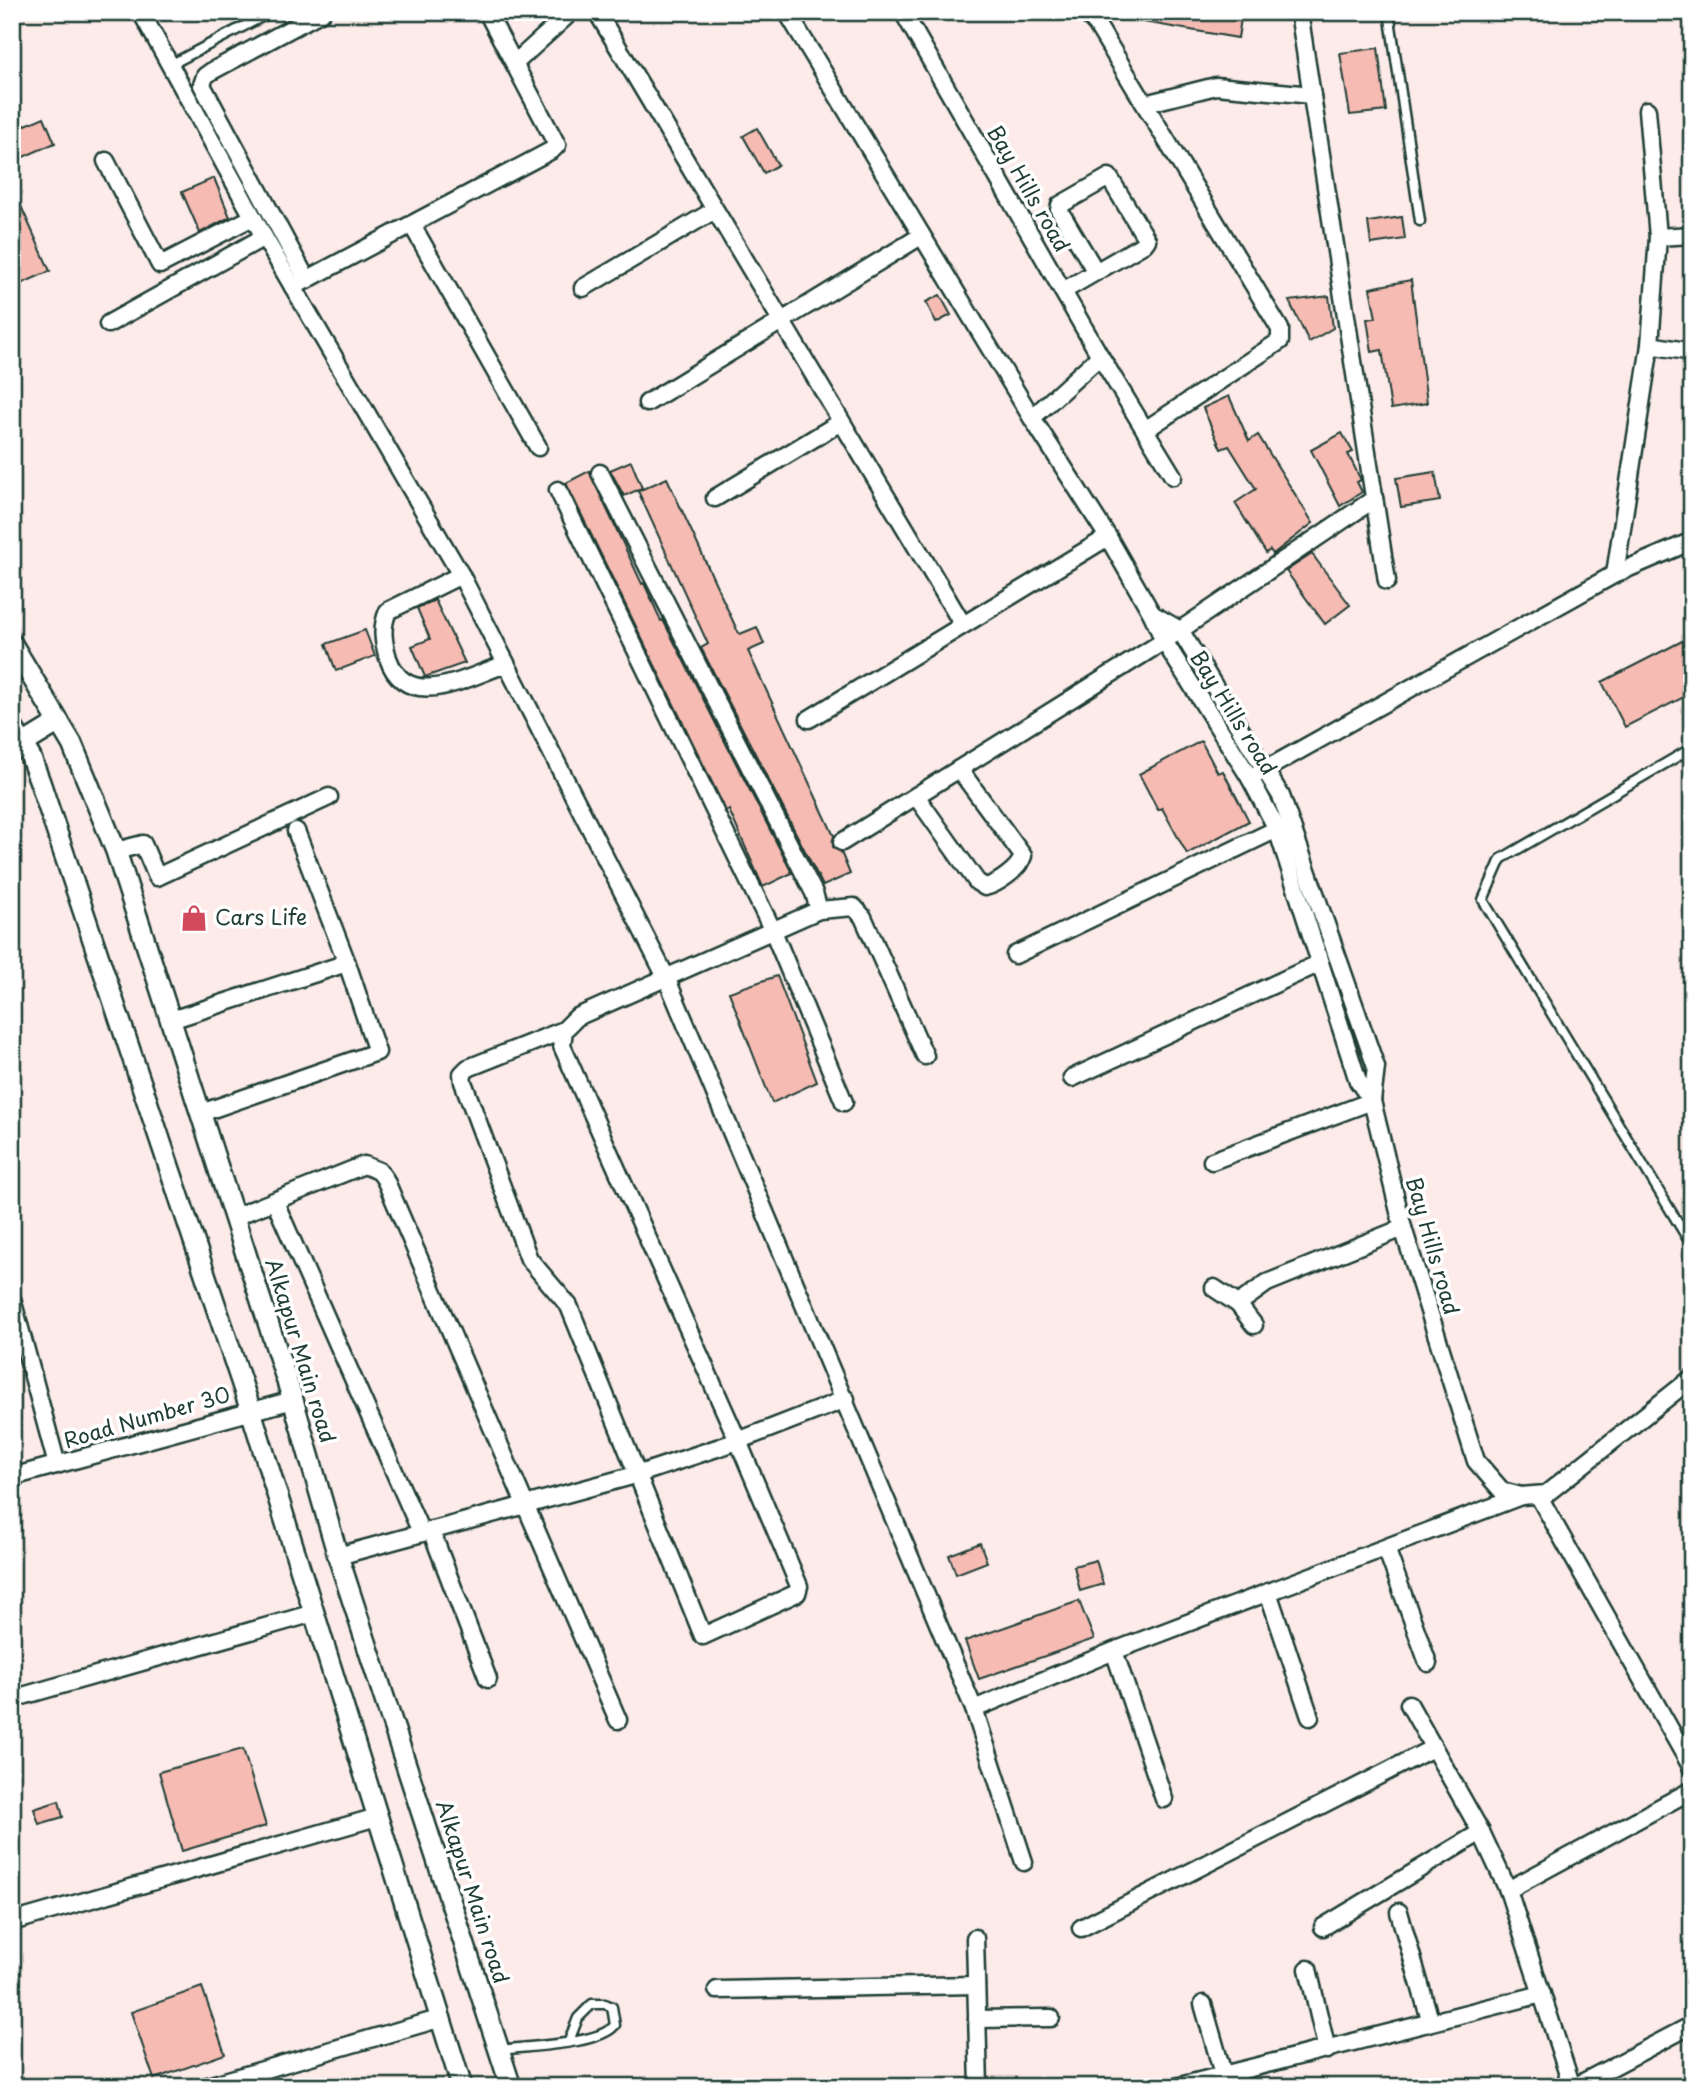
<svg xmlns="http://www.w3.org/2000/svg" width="1704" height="2099" viewBox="0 0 1704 2099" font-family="'Playpen Sans',sans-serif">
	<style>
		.building { fill: #f6bbb3; stroke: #1f3d34; stroke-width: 2 }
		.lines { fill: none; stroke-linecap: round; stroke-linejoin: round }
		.service-casing { stroke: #1f3d34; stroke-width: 13 }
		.minor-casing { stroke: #1f3d34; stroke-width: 21 }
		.tertiary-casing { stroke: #1f3d34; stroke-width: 24 }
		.service { stroke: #fff; stroke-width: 8 }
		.minor { stroke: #fff; stroke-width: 16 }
		.tertiary { stroke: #fff; stroke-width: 19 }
		.labels { text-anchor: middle; stroke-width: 7; stroke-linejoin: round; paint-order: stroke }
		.street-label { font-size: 21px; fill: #1f3d34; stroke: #fff }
		.poi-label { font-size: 21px; fill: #1f3d34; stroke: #fff; text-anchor: start }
	</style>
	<rect width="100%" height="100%" fill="#fcebe8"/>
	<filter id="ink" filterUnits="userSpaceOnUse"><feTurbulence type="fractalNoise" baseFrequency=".0143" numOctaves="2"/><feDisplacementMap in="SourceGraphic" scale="14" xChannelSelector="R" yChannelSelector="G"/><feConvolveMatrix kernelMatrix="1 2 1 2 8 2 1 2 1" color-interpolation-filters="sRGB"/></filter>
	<g filter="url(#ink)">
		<g class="building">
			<path d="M1137 12H1242L1238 38 1137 21Z"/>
			<path d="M1378 48 1386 111 1350 115 1340 53Z"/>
			<path d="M44 117 55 143 12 162V131Z"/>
			<path d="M757 128 778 165 764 173 743 136Z"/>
			<path d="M214 178 230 217 200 233 182 192Z"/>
			<path d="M12 186 50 271 12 288Z"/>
			<path d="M1402 217 1405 239 1371 244 1368 222Z"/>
			<path d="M1411 280 1427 403 1391 409 1382 350 1372 352 1367 319 1376 318 1370 288Z"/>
			<path d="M940 295 951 315 936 323 926 302Z"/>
			<path d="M1329 296 1333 328 1309 342 1289 301Z"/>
			<path d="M1229 396 1249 441 1258 435 1313 523 1273 554 1270 550 1266 553 1235 503 1256 489 1229 446 1221 449 1203 408Z"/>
			<path d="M1342 433 1353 452 1348 454 1361 480 1357 482 1362 492 1340 506 1311 450Z"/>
			<path d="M631 461 642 488 624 496 610 470Z"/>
			<path d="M589 471 642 584 644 583 661 621 663 620 792 873 763 887 729 810 726 811 566 483Z"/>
			<path d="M1435 472 1440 501 1401 507 1396 478Z"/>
			<path d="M667 478 737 630 740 634 757 627 764 644 748 651 834 836 833 847 841 852 850 874 823 886 701 648 708 644 638 491Z"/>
			<path d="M1312 554 1350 605 1325 624 1286 571Z"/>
			<path d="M435 600 465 663 425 677 412 646 430 639 417 608Z"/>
			<path d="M365 630 375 656 336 671 326 644Z"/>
			<path d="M1692 636V693L1625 727 1602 682Z"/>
			<path d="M1201 741 1218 773 1223 771 1249 821 1187 854 1162 808 1158 810 1139 774Z"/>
			<path d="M777 976 817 1082 772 1103 729 992Z"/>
			<path d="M980 1543 987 1562 956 1574 949 1555Z"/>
			<path d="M1096 1560 1103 1584 1080 1591 1074 1566Z"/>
			<path d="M1079 1601 1094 1639 979 1679 965 1641Z"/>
			<path d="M243 1749 266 1826 182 1851 159 1772Z"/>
			<path d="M59 1801 63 1817 39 1824 34 1809Z"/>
			<path d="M202 1987 225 2054 154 2079 131 2012Z"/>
		</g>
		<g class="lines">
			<defs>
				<g id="service">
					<path d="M1389 12 1420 221"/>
					<path d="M170 65 271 12"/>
					<path d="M1692 748 1501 859 1483 900 1692 1246"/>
					<path d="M500 2050C527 2046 599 2045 615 2025L612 2007 605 2004H592L578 2018 569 2041"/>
				</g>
				<g id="minor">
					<path d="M141 12 264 237 461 575 666 977 974 1709 1024 1862"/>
					<path d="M597 12 963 625"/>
					<path d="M787 12 1032 418 1108 537 1152 614 1164 641 1250 778 1277 829 1358 1081 1372 1101 1403 1228 1476 1461 1502 1491 1521 1496"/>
					<path d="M903 12 1100 356 1032 418"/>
					<path d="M1085 12 1097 25 1280 329V341L1145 430"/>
					<path d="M1299 12 1387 581"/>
					<path d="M515 63 571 12"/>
					<path d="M1145 104 1216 86 1312 95"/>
					<path d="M106 161 160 265 253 217"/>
					<path d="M412 225 538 447"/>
					<path d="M1658 237 1692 235"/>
					<path d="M307 280 202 85 205 76 212 71 322 12"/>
					<path d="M293 287 552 150 557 145 487 12"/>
					<path d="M583 288 713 211"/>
					<path d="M1063 291 1144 244 1147 240 1109 177 1060 205 1059 210 1096 272"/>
					<path d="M108 324 264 237"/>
					<path d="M1650 345 1692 352"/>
					<path d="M1100 356 1173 476"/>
					<path d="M647 403 921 236"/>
					<path d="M600 473 814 893 819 910"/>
					<path d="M558 490 773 931 844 1102"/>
					<path d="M715 498 841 422"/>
					<path d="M1615 574 1692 541"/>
					<path d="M461 575 388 611C381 627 383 641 388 658 407 713 467 677 506 664"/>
					<path d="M1152 614 1180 630 1281 796 1376 1067 1372 1101"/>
					<path d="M809 719 1108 537"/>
					<path d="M1250 778 1615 574 1650 345 1658 237 1647 110"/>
					<path d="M916 796 977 882 985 887C998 884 1019 869 1023 856L959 769"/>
					<path d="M296 831 347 963"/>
					<path d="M842 842 1164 641 1374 499"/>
					<path d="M116 851 143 844 157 877 329 797"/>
					<path d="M1015 955 1277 829"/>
					<path d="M171 1020 347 963 377 1052 201 1113"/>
					<path d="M564 1030 468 1068 462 1074 463 1082 529 1259 569 1306 703 1636 797 1593 799 1586 738 1441 562 1046 564 1030 577 1017 819 910 854 907 863 917 925 1056"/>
					<path d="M1072 1078 1320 963"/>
					<path d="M1212 1161 1372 1101"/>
					<path d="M275 1202 421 1532"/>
					<path d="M234 1217 364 1165 379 1171 385 1179 618 1720"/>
					<path d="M1214 1288 1238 1304 1254 1325"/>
					<path d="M12 1299 57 1465"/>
					<path d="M1238 1304 1267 1283 1403 1228"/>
					<path d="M12 1477 293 1400"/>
					<path d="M1538 1495 1692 1768"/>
					<path d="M431 1530 488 1679"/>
					<path d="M1386 1548 1428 1663"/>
					<path d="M338 1556 639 1474 738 1441 846 1399"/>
					<path d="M1268 1592 1310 1717"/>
					<path d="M1114 1651 1164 1799"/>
					<path d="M12 1699 314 1613"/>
					<path d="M1409 1704 1481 1832 1508 1890 1572 2087"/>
					<path d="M974 1709 1114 1651 1521 1496 1546 1494 1692 1378"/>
					<path d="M1508 1890 1692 1790"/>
					<path d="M1399 1912 1430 2020"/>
					<path d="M12 1922 377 1817"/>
					<path d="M1323 1927 1481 1832"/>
					<path d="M1081 1928 1433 1748"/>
					<path d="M975 1938 979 2087"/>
					<path d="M1308 1969 1327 2050"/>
					<path d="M717 1990 976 1985"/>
					<path d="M1203 2004 1223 2074"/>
					<path d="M977 2019 1051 2018"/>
					<path d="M204 2087 442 2018"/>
					<path d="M1176 2087 1542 1994"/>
					<path d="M1574 2087 1692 2025"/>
				</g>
				<g id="tertiary">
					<path d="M12 644 72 744 116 851 293 1400 338 1556 511 2087"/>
					<path d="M12 726 31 758 40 782 251 1411 462 2087"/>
					<path d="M23 744 59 722"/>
				</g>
			</defs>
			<use href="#service" class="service-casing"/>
			<use href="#minor" class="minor-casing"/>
			<use href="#tertiary" class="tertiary-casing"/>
			<use href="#service" class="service"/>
			<use href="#minor" class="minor"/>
			<use href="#tertiary" class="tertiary"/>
		</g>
	</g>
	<defs>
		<symbol id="shop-bare" viewBox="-9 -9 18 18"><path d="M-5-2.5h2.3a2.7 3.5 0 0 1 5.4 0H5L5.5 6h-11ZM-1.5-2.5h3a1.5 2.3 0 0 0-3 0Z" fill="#d1495b" stroke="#fff" stroke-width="2.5" paint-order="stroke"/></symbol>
	</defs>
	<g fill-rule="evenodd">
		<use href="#shop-bare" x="175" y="899" width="38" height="38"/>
	</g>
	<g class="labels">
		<g class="street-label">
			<text transform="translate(1028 189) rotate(60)" y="7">Bay Hills road</text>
			<text transform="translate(1233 713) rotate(58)" y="7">Bay Hills road</text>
			<text transform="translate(1432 1246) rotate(74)" y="7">Bay Hills road</text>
			<text transform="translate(300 1351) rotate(73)" y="7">Alkapur Main road</text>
			<text transform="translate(147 1418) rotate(-16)" y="7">Road Number 30</text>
			<text transform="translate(472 1892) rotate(72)" y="7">Alkapur Main road</text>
		</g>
		<g class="poi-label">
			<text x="215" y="925">Cars Life</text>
		</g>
	</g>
	<rect width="1704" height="2099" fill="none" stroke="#fff" stroke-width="42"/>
	<rect x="21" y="21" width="1662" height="2057" fill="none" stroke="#1f3d34" stroke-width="2.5" filter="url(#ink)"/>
</svg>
